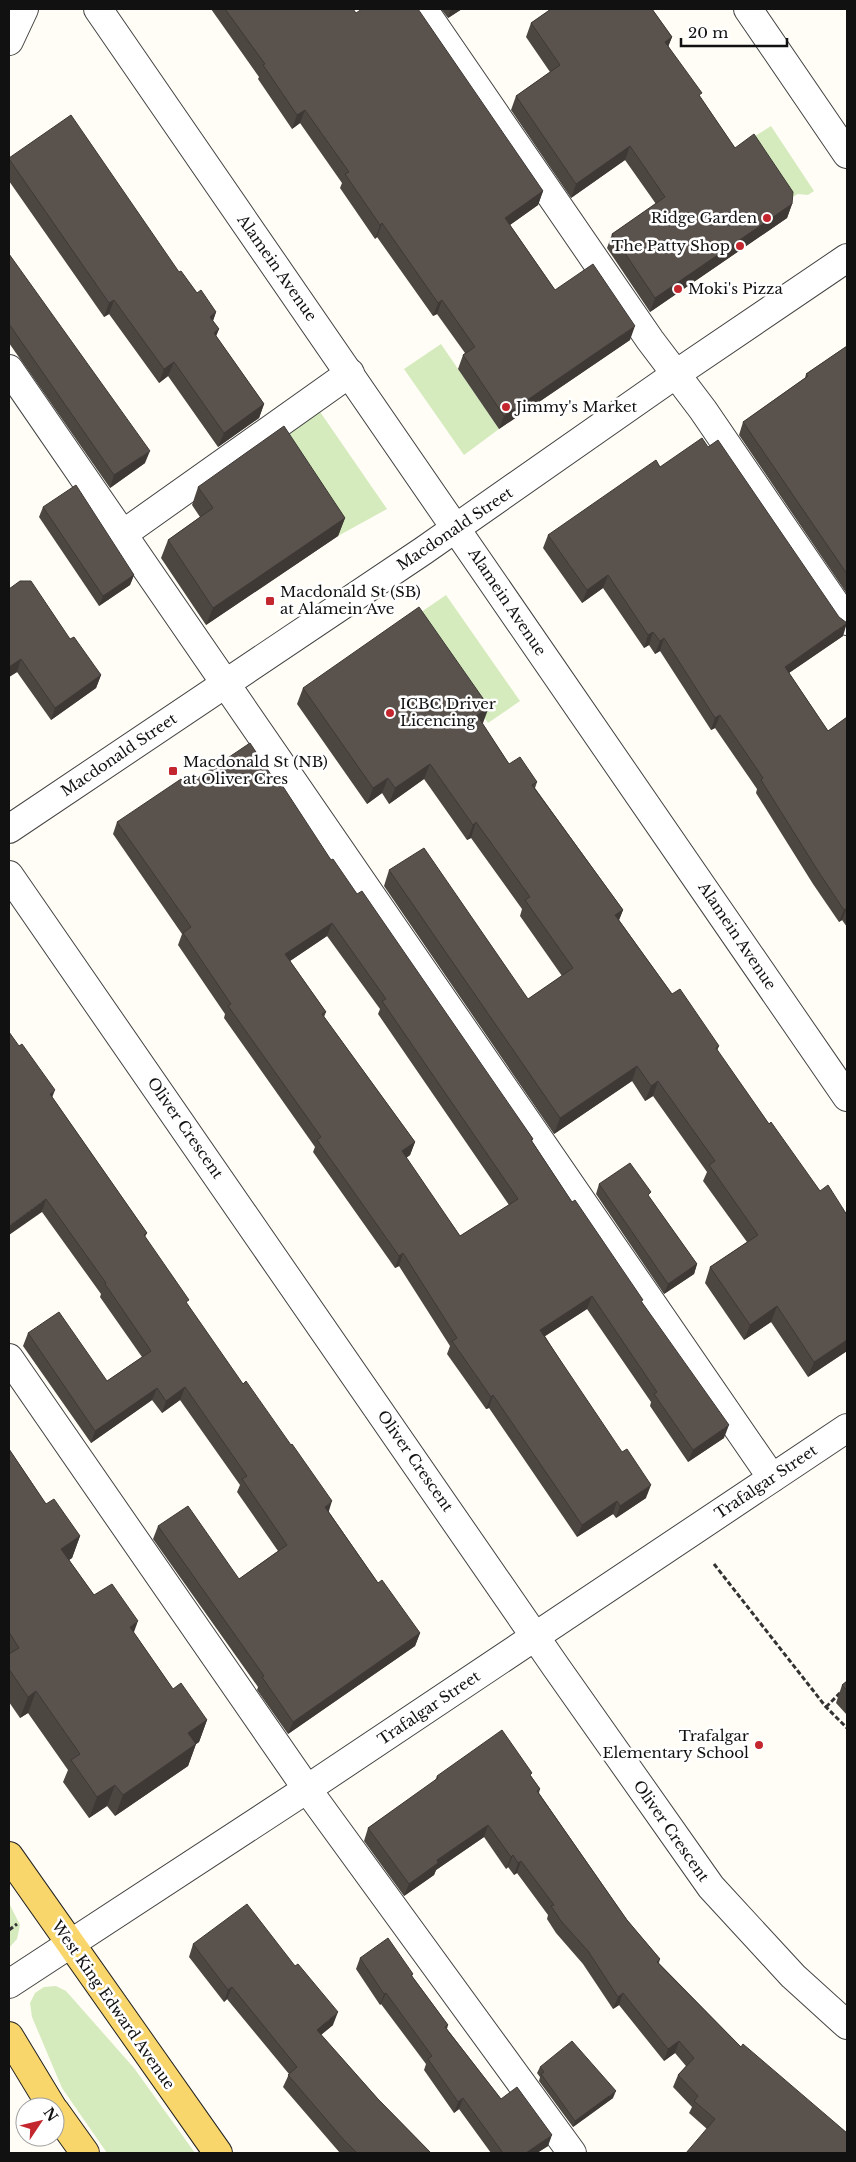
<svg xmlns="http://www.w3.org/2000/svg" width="856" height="2162" viewBox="0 0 856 2162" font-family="'Libre Baskerville',serif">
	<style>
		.green { fill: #d5ebbd }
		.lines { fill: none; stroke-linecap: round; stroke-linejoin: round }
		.minor-casing { stroke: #444; stroke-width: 30 }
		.major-casing { stroke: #222; stroke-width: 30 }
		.path { stroke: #333; stroke-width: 3; stroke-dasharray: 5 2.5; stroke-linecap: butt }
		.minor { stroke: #fff; stroke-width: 28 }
		.major { stroke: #f9d66b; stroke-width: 28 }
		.wall { fill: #4d4742; fill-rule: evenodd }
		.shaded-wall { fill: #3f3936 }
		.building { fill: #5a524d; stroke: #3f3936; fill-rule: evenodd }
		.poi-dot { fill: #c4262e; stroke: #fff; stroke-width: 2 }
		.labels { text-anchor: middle; stroke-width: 5; stroke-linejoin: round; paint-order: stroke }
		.poi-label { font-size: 15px; fill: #111; stroke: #fff; text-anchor: start }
		.street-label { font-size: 15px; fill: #111; stroke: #fff }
	</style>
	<rect width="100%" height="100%" fill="#fffdf5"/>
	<g class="green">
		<path d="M771 126 814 191 808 195 798 194 785 201 755 136Z"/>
		<path d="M441 344 499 429 464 455 404 369Z"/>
		<path d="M316 406 387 509 338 536 271 434Z"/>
		<path d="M446 595 520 701 488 723 414 617Z"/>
		<path d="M9 1903 20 1925 17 1939 9 1948Z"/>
		<path d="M56 1986 66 1991 134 2068 195 2153H107L62 2088 32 2017 30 2003 35 1993 44 1987Z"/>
	</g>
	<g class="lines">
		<defs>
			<g id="minor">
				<path d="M98 9 847 1097"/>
				<path d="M423 9 650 340 703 410 847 621"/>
				<path d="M748 9 847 154"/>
				<path d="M9 41 24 9"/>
				<path d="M9 369 772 1478"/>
				<path d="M123 534 350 373"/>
				<path d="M9 829 423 551 676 374 847 258"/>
				<path d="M9 875 556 1667 711 1887 793 1976 847 2025"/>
				<path d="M9 1358 307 1789 572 2153"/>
				<path d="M9 1984 307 1789 847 1428"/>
			</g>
			<g id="major">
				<path d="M9 1856 218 2153"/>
				<path d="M9 2036 52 2107"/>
				<path d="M55 2111 85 2153"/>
			</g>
		</defs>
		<use href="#minor" class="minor-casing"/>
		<use href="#major" class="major-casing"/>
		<g class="path">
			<path d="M714 1564 826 1707 847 1728"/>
			<path d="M826 1707 847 1686"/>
			<path d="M9 1930 17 1924"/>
		</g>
		<use href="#minor" class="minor"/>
		<use href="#major" class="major"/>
	</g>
	<g class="wall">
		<path d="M211 9H353L356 13 543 191 538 205 510 225 555 290 630 340 499 429 458 369 463 355 465 353 437 314 433 316 377 237 375 239 340 188 342 183 300 123 292 129 258 79 259 77Z"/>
		<path d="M441 9H462L448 18Z"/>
		<path d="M549 9H652L672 37 668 46 700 97 735 148 792 204 787 218 650 312 607 248 612 234 656 204 625 160 571 198 511 110 516 96 550 72 526 37 531 23 550 10Z"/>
		<path d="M9 158 179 272 197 293 216 312 213 321 219 329 216 336 264 404 259 418 218 447 168 376 159 383 109 314 104 317 9 181Z"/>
		<path d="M9 254 145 463 110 488 9 343Z"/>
		<path d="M847 346V594L739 435 743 422 805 378 806 374Z"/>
		<path d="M660 467 843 636 789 673 828 731 847 717V927L842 920 839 922 813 884 756 793 757 789 715 728 711 730 660 651 655 654 649 645 644 648 603 588 582 603 543 548 548 535Z"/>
		<path d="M198 487 345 518 338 536 206 625 161 558 168 540 200 517 192 505Z"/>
		<path d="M43 507 134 575 130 585 99 606 39 517Z"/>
		<path d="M9 589 70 639 101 675 96 688 51 720 17 672 9 677Z"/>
		<path d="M303 688 483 723H482L509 764 537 782 535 788 623 910 619 920 672 994 719 1046 717 1051 769 1124 820 1191 847 1215V1351L808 1377 771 1322 744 1340 705 1283 710 1267 747 1242 703 1181 707 1172 653 1096 645 1101 632 1081 554 1134 384 886 389 870 528 999 562 976 520 916 522 909 471 838 467 840 424 779 389 804 382 793 367 804 297 704Z"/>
		<path d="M186 786 279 787 331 860 357 894 533 1139 532 1141 572 1202 642 1302 724 1438 688 1462 650 1406 651 1402 587 1309 545 1336 646 1498 616 1518 613 1514 577 1537 489 1408 486 1409 447 1354 450 1346 399 1266 395 1268 313 1152 315 1147 224 1018 225 1014 178 945 182 934 113 834 117 822ZM327 936 380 1009 378 1014 509 1205 460 1236 406 1158 410 1155 415 1142 324 1017 326 1012 290 961Z"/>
		<path d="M52 1097 147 1233 145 1237 187 1304 329 1512 378 1583 420 1633 415 1646 288 1734 257 1690 258 1687 153 1539 158 1526 239 1579 278 1551 237 1492 240 1485 180 1400 162 1413 152 1400 91 1443 23 1346 28 1333 107 1381 142 1357 100 1297 101 1294 42 1212Z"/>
		<path d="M599 1184 649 1197 697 1264 694 1274 664 1294 596 1194Z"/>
		<path d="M9 1449 46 1504 80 1536 72 1558 69 1560 94 1595 134 1633 173 1689 207 1720 199 1742 196 1744 188 1766 115 1816 107 1806 89 1818 63 1782 68 1770 28 1713 20 1718 9 1702Z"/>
		<path d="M847 1681V1715L836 1703 842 1685Z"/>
		<path d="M437 1776H531L540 1789 539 1793 627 1920 660 1959 659 1963 741 2047 847 2133 707 2129 689 2113 692 2107 673 2087 678 2075 686 2066 675 2053 664 2061 619 2005 613 2009 583 1964 556 1933 547 1919 548 1915 517 1873 514 1875 508 1867 506 1869 484 1837 436 1870 434 1875 404 1896 364 1841 368 1828 435 1781Z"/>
		<path d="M193 1944 333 2025 321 2035 378 2099 431 2153H340L283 2087 289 2074 227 1999 224 2002 189 1957Z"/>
		<path d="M360 1958 413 1974 412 1976 448 2025 447 2029 501 2099 548 2146 537 2153H491L459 2109 454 2113 424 2070 426 2064 381 2004 380 2005 356 1969Z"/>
		<path d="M540 2067 613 2098 573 2127 539 2081 540 2077 537 2073Z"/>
	</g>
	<g class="shaded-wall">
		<path d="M451 9H462L448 18Z"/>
		<path d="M672 37 667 50 665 42Z"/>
		<path d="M305 110 300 123 292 129 297 115Z"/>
		<path d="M630 146 625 160 571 198 576 184Z"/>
		<path d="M543 191 538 205 500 232 505 218Z"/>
		<path d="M792 204 787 218 650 312 655 298Z"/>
		<path d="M382 223 377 237 375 239 380 225Z"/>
		<path d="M114 300 109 314 104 317 109 303Z"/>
		<path d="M442 300 437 314 433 316 438 303Z"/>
		<path d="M216 312 211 326 210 317Z"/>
		<path d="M635 326 630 340 499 429 504 416Z"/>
		<path d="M219 329 213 343 214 333Z"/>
		<path d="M174 362 168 376 159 383 164 369Z"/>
		<path d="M264 404 259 418 218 447 224 433Z"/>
		<path d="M150 451 145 463 110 488 114 475Z"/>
		<path d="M345 518 338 536 206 625 213 608Z"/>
		<path d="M134 575 130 585 99 606 103 596Z"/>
		<path d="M608 575 603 588 582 603 587 590Z"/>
		<path d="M847 623 843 636 780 679 785 667Z"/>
		<path d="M653 632 649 645 644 648 648 635Z"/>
		<path d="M664 638 660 651 655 654 660 641Z"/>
		<path d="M21 659 17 672 9 677V667Z"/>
		<path d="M101 675 96 688 51 720 55 708Z"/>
		<path d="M489 707 483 723 471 731 477 715Z"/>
		<path d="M720 715 715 728 711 730 715 718Z"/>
		<path d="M430 764 424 779 389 804 395 788Z"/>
		<path d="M388 778 382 793 367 804 373 788Z"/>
		<path d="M476 822 471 838 467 840 473 825Z"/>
		<path d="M847 908 842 920 839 922 844 910Z"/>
		<path d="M623 910 617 925 615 915Z"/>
		<path d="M332 923 327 936 281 967 285 954Z"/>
		<path d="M637 1066 632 1081 554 1134 560 1118Z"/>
		<path d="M658 1081 653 1096 645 1101 651 1086Z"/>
		<path d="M55 1090 50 1103V1094Z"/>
		<path d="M415 1142 410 1155 398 1164 402 1151Z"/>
		<path d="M46 1199 42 1212 9 1235V1226Z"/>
		<path d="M403 1253 399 1266 395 1268 399 1256Z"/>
		<path d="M697 1264 694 1274 664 1294 668 1284Z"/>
		<path d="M592 1296 587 1309 536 1342 540 1330Z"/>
		<path d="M777 1306 771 1322 744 1340 750 1325Z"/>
		<path d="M847 1340V1351L808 1377 814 1362Z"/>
		<path d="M185 1387 180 1400 162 1413 166 1401Z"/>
		<path d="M157 1388 152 1400 91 1443 95 1431Z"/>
		<path d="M493 1395 489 1408 486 1409 491 1397Z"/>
		<path d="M729 1425 724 1438 688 1462 693 1450Z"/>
		<path d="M651 1485 646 1498 616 1518 620 1506Z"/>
		<path d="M332 1501 328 1514 325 1507Z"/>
		<path d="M617 1501 613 1514 577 1537 582 1525Z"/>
		<path d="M80 1536 72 1558 53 1571 61 1549Z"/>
		<path d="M138 1621 130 1643V1627Z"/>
		<path d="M420 1633 415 1646 288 1734 293 1722Z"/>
		<path d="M36 1691 28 1713 20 1718 28 1697Z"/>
		<path d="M207 1720 199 1742 188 1750 196 1744 188 1766 115 1816 123 1795 188 1733Z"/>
		<path d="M115 1785 107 1806 89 1818 97 1797Z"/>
		<path d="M488 1825 484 1837 436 1870 434 1875 404 1896 409 1884 437 1860Z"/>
		<path d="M513 1855 508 1867 506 1869 511 1857Z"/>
		<path d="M521 1861 517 1873 514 1875 518 1863Z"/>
		<path d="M232 1987 227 1999 224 2002 228 1990Z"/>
		<path d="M386 1993 381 2004 380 2005 384 1994Z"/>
		<path d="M623 1993 619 2005 613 2009 618 1997Z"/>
		<path d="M338 2012 333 2025 312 2042 317 2030Z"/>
		<path d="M679 2041 675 2053 664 2061 668 2049Z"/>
		<path d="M616 2091 613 2098 573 2127 575 2121Z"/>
		<path d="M463 2098 459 2109 454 2113 458 2102Z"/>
		<path d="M552 2135 548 2146 537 2153H526Z"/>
	</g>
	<g class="building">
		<path d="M225 9H353L356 13 362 9H418L543 191 505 218 555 290 593 264 635 326 504 416 463 355 475 347 442 300 438 303 382 223 380 225 345 174 349 172 305 110 297 115 263 65 265 64Z"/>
		<path d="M551 9H652L672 37 665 42 702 93 699 95 735 148 754 134 793 192 792 204 655 298 612 234 665 197 630 146 576 184 516 96 560 65 531 23Z"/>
		<path d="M71 115 179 272 181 271 197 293 201 290 216 312 210 317 219 329 214 333 264 404 224 433 174 362 164 369 114 300 109 303 9 159V158Z"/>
		<path d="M9 254 150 451 114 475 9 324Z"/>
		<path d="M847 346V574L743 422 808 376 806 374Z"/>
		<path d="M284 426 345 518 213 608 168 540 213 508 198 487Z"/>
		<path d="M702 438 708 447 718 440 839 617 847 623 785 667 828 731 847 717V908L844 910 818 871 761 780 763 778 720 715 715 718 664 638 660 641 653 632 648 635 608 575 587 590 548 535 656 460 660 467Z"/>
		<path d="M76 485 134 575 103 596 43 507Z"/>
		<path d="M20 581H31L70 639 74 637 101 675 55 708 21 659 9 667V589Z"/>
		<path d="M419 607 489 707 477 715 509 764 520 757 537 782 532 785 623 910 615 915 672 994 680 989 719 1046 716 1048 769 1124 771 1122 820 1191 828 1185 847 1215V1340L814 1362 777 1306 750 1325 710 1267 758 1235 709 1165 715 1161 658 1081 651 1086 637 1066 560 1118 389 870 424 848 528 999 573 968 525 900 530 897 476 822 473 825 430 764 395 788 388 778 373 788 303 688Z"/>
		<path d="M250 743 279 787 282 785 331 860 333 859 357 894 362 891 533 1139 531 1140 572 1202 575 1200 643 1300 641 1301 729 1425 693 1450 654 1394 657 1392 592 1296 540 1330 622 1452 627 1449 651 1485 620 1506 617 1501 582 1525 493 1395 491 1397 452 1341 457 1338 403 1253 399 1256 351 1188 317 1140 321 1137 228 1006 231 1004 183 933 191 927 117 822 181 779 186 786ZM332 923 386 999 382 1001 518 1199 460 1236 402 1151 415 1142 322 1014 326 1012 285 954Z"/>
		<path d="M9 1032 19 1046 22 1044 55 1090 50 1094 147 1233 144 1235 189 1300 186 1302 243 1384 246 1381 291 1445 292 1444 332 1501 325 1507 378 1583 382 1580 420 1633 293 1722 262 1677 264 1676 158 1526 188 1506 239 1579 287 1545 242 1479 247 1476 185 1387 166 1401 157 1388 95 1431 28 1333 59 1312 107 1381 151 1351 105 1284 106 1283 46 1199 9 1226Z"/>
		<path d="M630 1163 651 1192 648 1195 697 1264 668 1284 599 1184Z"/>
		<path d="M9 1449 46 1504 54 1499 80 1536 61 1549 94 1595 112 1584 138 1621 130 1627 173 1689 181 1683 207 1720 188 1733 196 1744 123 1795 115 1785 97 1797 71 1760 80 1754 36 1691 28 1697 9 1669V1654L19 1648 9 1632Z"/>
		<path d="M847 1681V1690L842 1685Z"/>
		<path d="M502 1730 532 1773 530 1775 540 1789 537 1791 627 1920 660 1959 657 1962 741 2047 743 2044 847 2133V2153H686L715 2119 694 2101 698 2096 678 2075 694 2058 679 2041 668 2049 623 1993 618 1997 588 1951 561 1921 551 1906 554 1905 521 1861 518 1863 513 1855 511 1857 488 1825 437 1860 438 1863 409 1884 368 1828 438 1778 437 1776Z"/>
		<path d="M247 1904 295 1966 298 1964 338 2012 317 2030 378 2099 431 2153H357L343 2139 288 2075 297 2067 232 1987 228 1990 193 1944Z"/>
		<path d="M388 1938 413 1974 411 1975 448 2025 445 2027 501 2099 517 2087 552 2135 526 2153H503L463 2098 458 2102 428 2059 432 2056 386 1993 384 1994 360 1958Z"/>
		<path d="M572 2041 616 2091 575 2121 541 2074 544 2072 540 2067Z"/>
	</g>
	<g class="poi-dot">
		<circle cx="767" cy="218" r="5"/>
		<circle cx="740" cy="246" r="5"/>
		<circle cx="678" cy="289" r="5"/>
		<circle cx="506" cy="407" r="5"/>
		<rect x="265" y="596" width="10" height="10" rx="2.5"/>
		<circle cx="390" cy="713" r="5"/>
		<rect x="168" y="766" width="10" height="10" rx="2.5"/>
		<circle cx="759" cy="1745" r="5"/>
	</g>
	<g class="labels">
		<g class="poi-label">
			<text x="757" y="223" text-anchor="end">Ridge Garden</text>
			<text x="730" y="251" text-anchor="end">The Patty Shop</text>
			<text x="688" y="294">Moki's Pizza</text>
			<text x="516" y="412">Jimmy's Market</text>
			<text x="280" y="597">Macdonald St (SB)<tspan x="280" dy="17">at Alamein Ave</tspan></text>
			<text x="400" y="709">ICBC Driver<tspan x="400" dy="17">Licencing</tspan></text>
			<text x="183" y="767">Macdonald St (NB)<tspan x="183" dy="17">at Oliver Cres</tspan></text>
			<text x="749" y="1741" text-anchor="end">Trafalgar<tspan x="749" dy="17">Elementary School</tspan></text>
		</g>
		<g class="street-label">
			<text transform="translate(277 268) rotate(55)" y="5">Alamein Avenue</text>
			<text transform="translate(455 529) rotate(-34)" y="5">Macdonald Street</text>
			<text transform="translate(507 602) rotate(56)" y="5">Alamein Avenue</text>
			<text transform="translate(119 755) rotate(-34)" y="5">Macdonald Street</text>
			<text transform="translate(737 936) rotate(56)" y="5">Alamein Avenue</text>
			<text transform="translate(185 1128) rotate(55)" y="5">Oliver Crescent</text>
			<text transform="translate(415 1461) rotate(55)" y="5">Oliver Crescent</text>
			<text transform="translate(766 1482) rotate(-34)" y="5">Trafalgar Street</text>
			<text transform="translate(429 1708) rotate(-34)" y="5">Trafalgar Street</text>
			<text transform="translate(671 1831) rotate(55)" y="5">Oliver Crescent</text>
			<text transform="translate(113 2005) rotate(55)" y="5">West King Edward Avenue</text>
		</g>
	</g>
	<rect width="856" height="2162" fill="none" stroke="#111111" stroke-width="20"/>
	<g transform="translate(40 2122) rotate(55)"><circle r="24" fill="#ffffff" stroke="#a0a0a0"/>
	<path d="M0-4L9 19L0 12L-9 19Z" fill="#c4262e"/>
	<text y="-8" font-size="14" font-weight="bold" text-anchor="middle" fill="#111111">N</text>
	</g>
	<path d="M681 38v8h106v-8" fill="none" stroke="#111111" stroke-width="2.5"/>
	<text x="688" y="38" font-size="15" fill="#111111" stroke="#ffffff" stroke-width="4" paint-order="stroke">20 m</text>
</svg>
